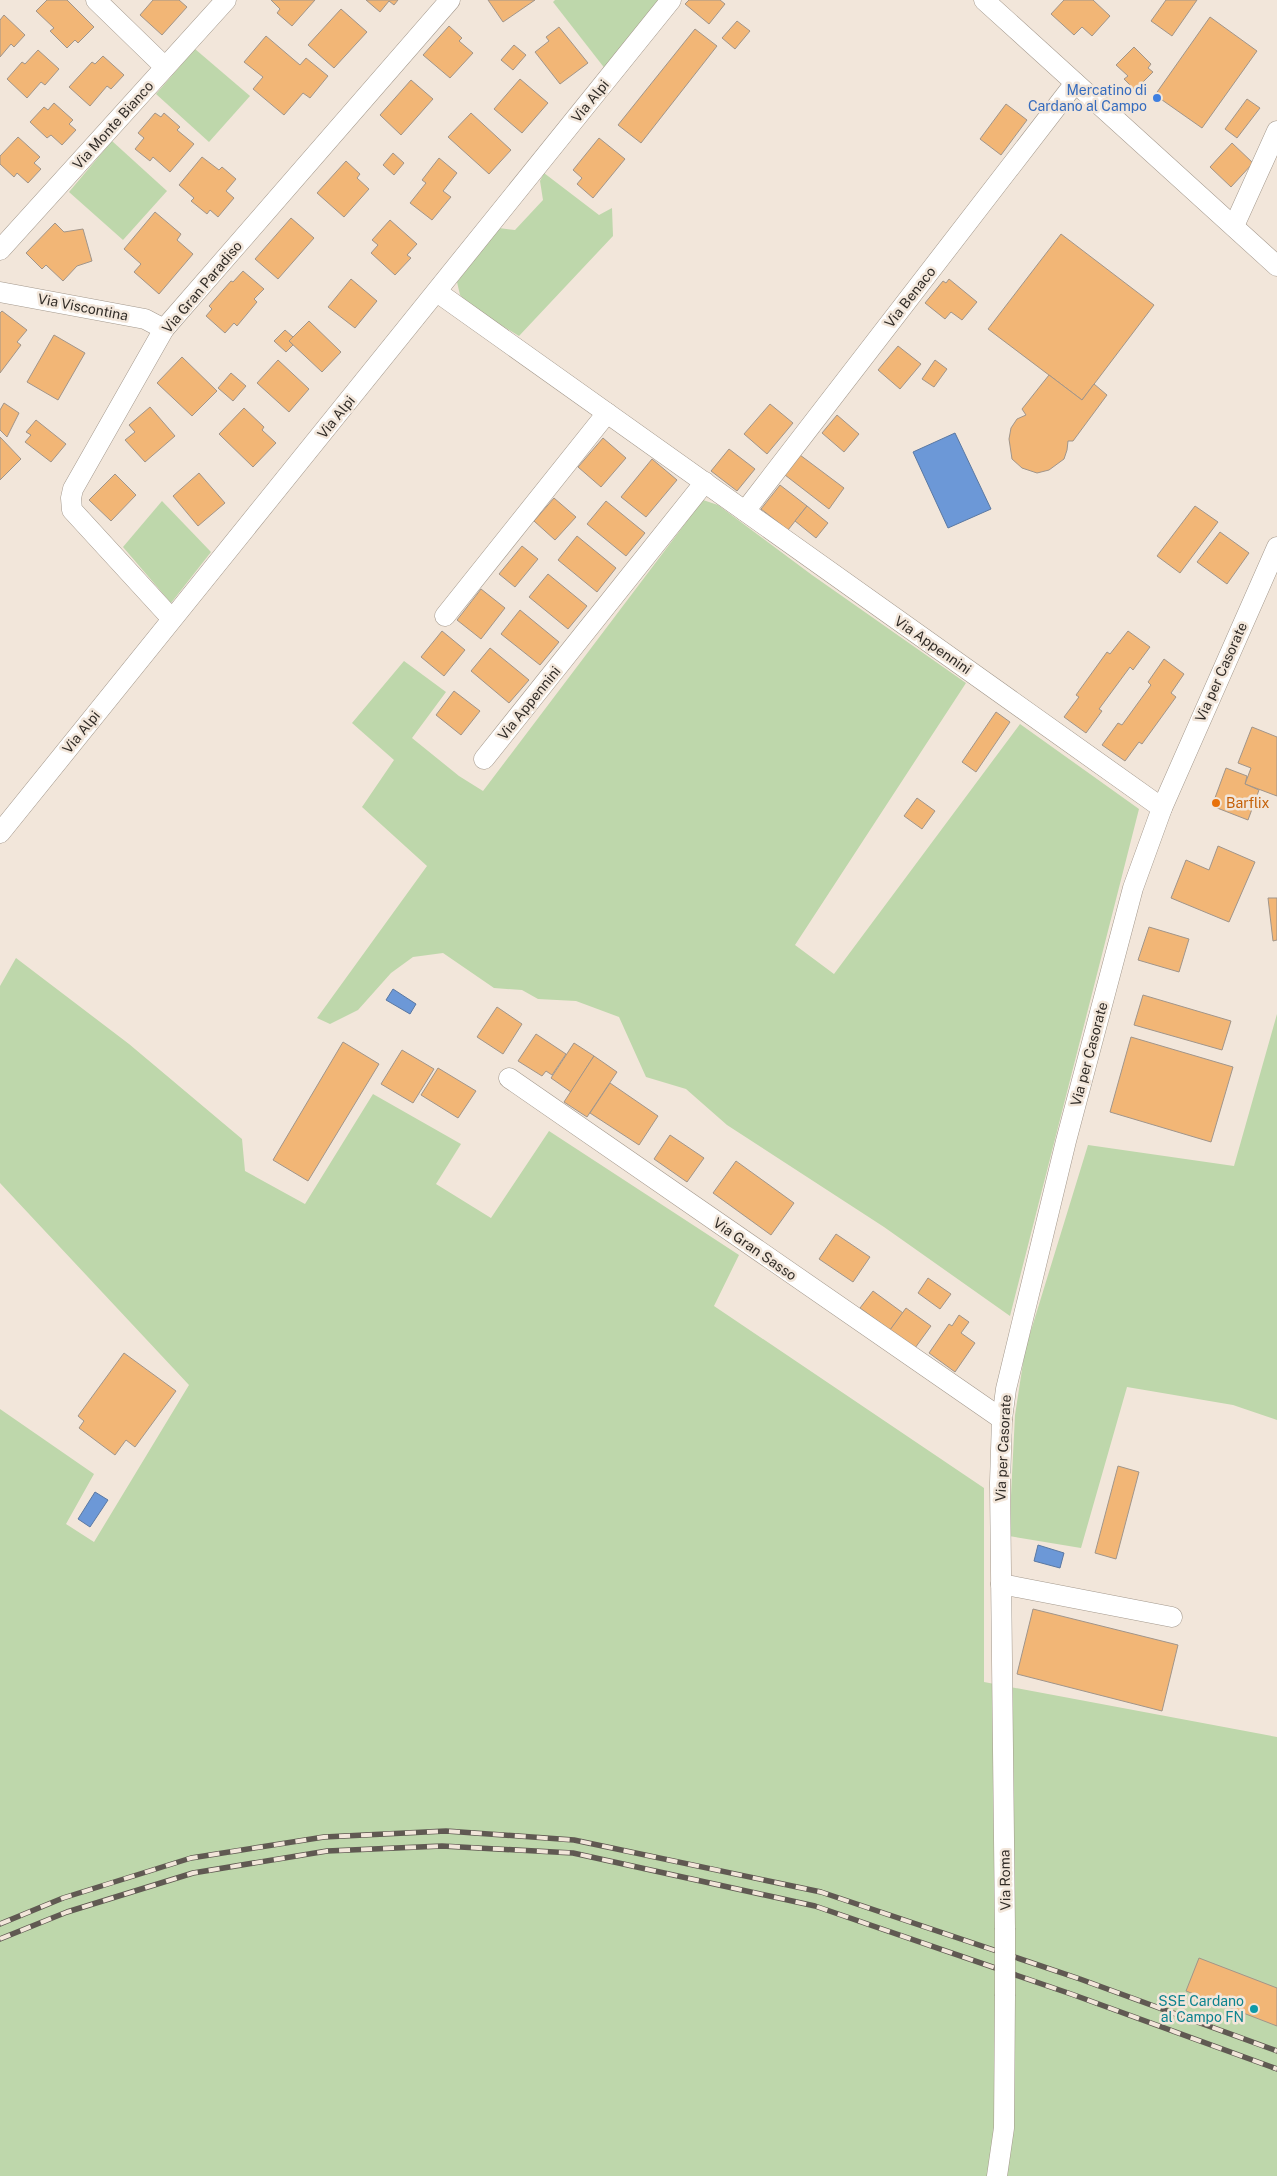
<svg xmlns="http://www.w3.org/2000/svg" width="1277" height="2176" viewBox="0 0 1277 2176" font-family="'Public Sans',sans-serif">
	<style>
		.green { fill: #bed7ab }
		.water { fill: #6c98d7; stroke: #5a78a2 }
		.building { fill: #f2b676; stroke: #a1958a }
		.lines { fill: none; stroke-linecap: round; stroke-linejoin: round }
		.minor-casing { stroke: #a3988c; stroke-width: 21 }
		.minor { stroke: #fff; stroke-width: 20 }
		.rail-casing { stroke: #605952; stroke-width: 5.5 }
		.rail { stroke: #f2e6da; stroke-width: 4; stroke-dasharray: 11; stroke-linecap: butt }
		.minor-bridge-casing { stroke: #a3988c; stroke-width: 21; stroke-linecap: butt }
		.minor-bridge { stroke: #fff; stroke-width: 20 }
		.shop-dot { fill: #3f7fe0; stroke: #f2e6da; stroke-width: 2 }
		.food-dot { fill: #e8710a; stroke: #f2e6da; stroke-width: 2 }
		.culture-dot { fill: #0f9aa8; stroke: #f2e6da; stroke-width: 2 }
		.labels { text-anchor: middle; stroke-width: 5; stroke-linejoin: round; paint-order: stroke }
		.shop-label { font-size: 14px; fill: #366cbe; stroke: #f2e6da; text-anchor: end }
		.street-label { font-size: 14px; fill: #312c27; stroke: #f2e6da }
		.food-label { font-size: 14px; fill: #c56008; stroke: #f2e6da; text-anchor: start }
		.culture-label { font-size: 14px; fill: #0d838f; stroke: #f2e6da; text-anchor: end }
	</style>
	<rect width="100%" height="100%" fill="#f2e6da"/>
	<g class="green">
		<path d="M555 0H662L606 70 553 2Z"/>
		<path d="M195 49 250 96 209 142 156 94Z"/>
		<path d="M112 141 167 191 123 240 69 192Z"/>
		<path d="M544 173 599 215 612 208 613 236 519 336 470 306 460 295 457 282 499 228 515 230 543 200 540 181Z"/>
		<path d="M703 500 718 505 812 575 966 683 795 945 834 974 1020 724 1139 809 1010 1316 884 1227 727 1125 686 1089 646 1077 619 1017 576 1001 538 999 522 990 494 988 443 953 413 957 391 973 358 1010 330 1024 317 1018 427 866 362 807 394 760 352 723 404 661 446 692 412 738 459 776 483 791Z"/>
		<path d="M162 501 211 552 171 603 123 547Z"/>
		<path d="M16 958 129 1044 242 1139 245 1171 305 1204 373 1094 461 1144 436 1184 491 1218 549 1131 739 1255 714 1306 984 1488V1682L1277 1737V2176H0V1409L94 1474 66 1524 94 1542 189 1385 0 1183V986Z"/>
		<path d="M1277 1014V1420L1233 1405 1127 1387 1081 1548 1009 1536 1015 1415 1025 1350 1088 1145 1234 1166Z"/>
	</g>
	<g class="water">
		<path d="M955 433 991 509 948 528 913 452Z"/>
		<path d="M393 989 416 1004 410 1014 386 1000Z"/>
		<path d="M95 1492 108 1500 90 1527 78 1519Z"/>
		<path d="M1038 1545 1064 1553 1060 1568 1034 1561Z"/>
	</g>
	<g class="building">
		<path d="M47 0H67L94 27 78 43 75 40 67 48 50 31 54 28 36 11Z"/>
		<path d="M153 0H179L187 7 162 35 140 15Z"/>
		<path d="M271 0H315L292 26 277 13 280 9Z"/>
		<path d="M366 0H398L394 5 389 1 380 12Z"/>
		<path d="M488 0H535L503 22Z"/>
		<path d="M689 0H720L725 4 709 24 685 4Z"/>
		<path d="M1064 0H1093L1110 16 1092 36 1082 27 1074 35 1051 14Z"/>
		<path d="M1166 0H1197L1172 36 1151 21Z"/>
		<path d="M341 9 367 32 334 68 308 45Z"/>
		<path d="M4 15 25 35 14 47 11 44 0 57V20Z"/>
		<path d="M1210 17 1257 51 1202 128 1155 95Z"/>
		<path d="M737 21 750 31 735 49 722 38Z"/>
		<path d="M449 26 462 38 459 41 473 53 450 78 423 55Z"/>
		<path d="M559 27 588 63 560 84 535 52 549 41 546 37Z"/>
		<path d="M695 29 717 46 641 143 618 125Z"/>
		<path d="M266 36 300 65 306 58 328 76 310 98 303 93 284 115 253 89 263 77 244 62Z"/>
		<path d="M514 45 526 55 513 70 501 60Z"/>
		<path d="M1134 47 1151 64 1148 68 1153 72 1135 90 1124 79 1128 76 1116 65Z"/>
		<path d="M38 50 59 69 45 85 41 82 27 98 7 79 22 62 25 64Z"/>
		<path d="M103 56 124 75 111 89 107 86 90 106 69 87 92 62 95 64Z"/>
		<path d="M520 79 548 103 522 133 494 109Z"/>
		<path d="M411 80 433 99 401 135 380 115Z"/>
		<path d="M1247 99 1260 108 1237 138 1225 129Z"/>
		<path d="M54 103 73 120 69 124 76 130 62 145 51 135 47 138 30 122 44 107 48 110Z"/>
		<path d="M1006 104 1027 120 1001 155 980 139Z"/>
		<path d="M155 113 161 117 164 113 180 127 177 130 194 144 170 172 153 157 150 161 135 149 144 138 138 133Z"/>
		<path d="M471 113 511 150 489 174 448 137Z"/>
		<path d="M18 137 40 157 34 163 41 169 28 183 17 173 14 177 0 164V156Z"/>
		<path d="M599 138 625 159 593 198 577 184 582 178 573 170Z"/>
		<path d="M1232 143 1253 163 1231 187 1210 167Z"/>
		<path d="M393 153 404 163 394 175 383 165Z"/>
		<path d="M202 157 219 170 222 167 236 179 226 191 234 198 218 217 210 210 207 214 191 201 194 198 179 185Z"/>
		<path d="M439 158 457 173 443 191 451 197 432 220 410 203 426 183 422 180Z"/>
		<path d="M346 161 360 174 357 178 369 189 344 217 317 193Z"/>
		<path d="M155 212 181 234 177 240 193 254 159 294 134 272 141 264 124 249Z"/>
		<path d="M291 218 314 238 278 279 255 259Z"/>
		<path d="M390 220 417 244 407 255 411 258 395 275 371 253 378 245 372 240Z"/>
		<path d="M55 223 64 232 83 229 92 261 77 266 63 281 46 265 42 269 26 253Z"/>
		<path d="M1061 234 1154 305 1082 400 988 329Z"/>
		<path d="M243 271 264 289 254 299 257 302 237 326 234 323 225 333 206 316 212 309 209 306 231 281 233 282Z"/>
		<path d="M351 279 377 301 355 328 328 307Z"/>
		<path d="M949 279 977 302 962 320 951 312 945 319 925 303 943 281 946 283Z"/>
		<path d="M2 311 27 330 17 342 21 345 0 373V313Z"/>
		<path d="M309 321 341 352 322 372 289 341Z"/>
		<path d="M285 330 293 337 289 341 293 345 286 352 274 341Z"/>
		<path d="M54 335 85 353 58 400 27 382Z"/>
		<path d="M898 346 921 364 900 389 878 370Z"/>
		<path d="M182 357 217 391 192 416 157 383Z"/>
		<path d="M278 360 309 389 289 412 257 383Z"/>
		<path d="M935 360 947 369 934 387 922 379Z"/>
		<path d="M231 373 246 386 233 401 218 388Z"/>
		<path d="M1049 375 1082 400 1094 384 1107 395 1073 441H1068L1067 450 1064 459 1049 470 1037 473 1022 468 1012 459 1009 439 1011 428 1017 419 1026 415 1022 409Z"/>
		<path d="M4 403 19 413 7 437 0 430V410Z"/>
		<path d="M770 404 793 423 767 454 744 434Z"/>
		<path d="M150 407 175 436 145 462 125 440 135 432 129 425Z"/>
		<path d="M244 408 264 427 262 430 276 443 253 467 219 434Z"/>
		<path d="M837 415 859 434 844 452 822 433Z"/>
		<path d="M36 420 66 444 51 462 25 442 31 435 26 432Z"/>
		<path d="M0 437 21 459 0 480Z"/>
		<path d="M603 438 626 458 601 487 578 467Z"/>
		<path d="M729 449 755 469 737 491 711 471Z"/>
		<path d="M800 455 844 488 829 509 785 475Z"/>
		<path d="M652 459 677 480 646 517 621 497Z"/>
		<path d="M199 473 225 503 198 526 173 496Z"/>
		<path d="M115 474 136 495 111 521 89 500Z"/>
		<path d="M780 485 807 506 788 530 761 509Z"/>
		<path d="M554 498 576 517 555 540 534 521Z"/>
		<path d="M606 501 645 533 626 556 587 524Z"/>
		<path d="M807 506 828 523 816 538 795 521Z"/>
		<path d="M1195 506 1218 522 1180 573 1157 556Z"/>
		<path d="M1220 532 1249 553 1227 584 1197 562Z"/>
		<path d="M577 536 616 568 597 592 558 560Z"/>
		<path d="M522 546 538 559 515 587 499 574Z"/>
		<path d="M548 574 587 606 568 629 529 597Z"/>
		<path d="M481 589 505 608 481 639 457 620Z"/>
		<path d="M520 610 559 642 540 665 501 634Z"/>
		<path d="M442 631 465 650 444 676 421 657Z"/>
		<path d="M1128 631 1150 647 1133 670 1130 667 1099 709 1102 711 1086 733 1064 717 1079 697 1076 695 1107 652 1110 654Z"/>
		<path d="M490 648 529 680 509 703 471 671Z"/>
		<path d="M1164 659 1184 674 1171 693 1176 697 1142 744 1139 742 1125 761 1102 745 1118 723 1122 725 1151 685 1148 682Z"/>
		<path d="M454 691 480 711 461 735 436 715Z"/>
		<path d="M996 712 1010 722 976 772 962 762Z"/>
		<path d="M1252 727 1277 737V796L1245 784 1251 768 1238 763Z"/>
		<path d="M1226 768 1247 776 1245 784 1259 790 1248 820 1212 806Z"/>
		<path d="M917 798 935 811 922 829 904 816Z"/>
		<path d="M1218 846 1255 862 1229 922 1171 898 1186 860 1209 870Z"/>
		<path d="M1268 898H1277V940L1273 941Z"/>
		<path d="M1149 927 1189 939 1179 972 1138 960Z"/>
		<path d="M1143 995 1231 1021 1222 1050 1134 1025Z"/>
		<path d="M497 1007 522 1024 503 1054 477 1037Z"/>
		<path d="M536 1034 566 1054 552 1075 546 1071 542 1076 518 1061Z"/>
		<path d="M1131 1037 1233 1067 1211 1142 1110 1112Z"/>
		<path d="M343 1042 379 1064 308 1181 273 1160Z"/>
		<path d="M574 1043 594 1056 571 1092 551 1078Z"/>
		<path d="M402 1050 434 1069 413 1103 381 1084Z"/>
		<path d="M594 1056 617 1072 587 1117 564 1102Z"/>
		<path d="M438 1068 476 1091 458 1118 421 1095Z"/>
		<path d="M610 1083 658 1116 639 1145 590 1113Z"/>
		<path d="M670 1135 704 1158 687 1182 654 1159Z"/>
		<path d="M736 1161 794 1203 771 1235 713 1193Z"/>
		<path d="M836 1234 870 1257 853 1282 819 1259Z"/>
		<path d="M928 1278 951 1294 940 1309 918 1293Z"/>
		<path d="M873 1291 903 1313 890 1330 860 1308Z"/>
		<path d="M906 1308 931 1326 915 1348 890 1330Z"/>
		<path d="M959 1315 969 1322 961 1333 975 1343 955 1372 929 1353 949 1324 952 1326Z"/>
		<path d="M124 1353 176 1391 135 1447 126 1440 115 1455 79 1428 84 1421 78 1416Z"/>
		<path d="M1118 1466 1139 1472 1116 1559 1095 1553Z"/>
		<path d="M1033 1609 1178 1645 1162 1711 1017 1674Z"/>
		<path d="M1199 1958 1277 1988V2026L1186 1991Z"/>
	</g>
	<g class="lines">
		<defs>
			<g id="minor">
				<path d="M96 0 165 67"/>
				<path d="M984 0 1277 266"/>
				<path d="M1234 226 1277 131"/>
				<path d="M0 250 226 0"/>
				<path d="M0 292 145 319 164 329"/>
				<path d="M437 292 1162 808"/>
				<path d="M745 511 1075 83"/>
				<path d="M445 616 607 413"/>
				<path d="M171 618 72 510 71 498 73 489 164 329 450 0"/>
				<path d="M484 759 705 482"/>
				<path d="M0 833 671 0"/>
				<path d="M509 1078 1002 1419"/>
				<path d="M1001 1584 1172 1617"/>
				<path d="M1005 1928 1000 1483 1002 1419 1006 1389 1066 1141 1133 888 1162 808 1277 547"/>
				<path d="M997 2176 1004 2128 1005 1996"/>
			</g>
		</defs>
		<use href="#minor" class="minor-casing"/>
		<use href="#minor" class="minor"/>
		<defs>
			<g id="rail">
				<path d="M0 1924 63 1898 191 1858 324 1837 446 1831 574 1840 821 1892 1080 1979 1277 2051"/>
				<path d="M0 1939 67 1912 193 1873 327 1851 442 1846 573 1853 815 1906 1074 1995 1277 2069"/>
			</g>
		</defs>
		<use href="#rail" class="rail-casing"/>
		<use href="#rail" class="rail"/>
		<defs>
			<path id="minor-bridge" d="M1005 1996V1928"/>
		</defs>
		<use href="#minor-bridge" class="minor-bridge-casing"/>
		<use href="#minor-bridge" class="minor-bridge"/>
	</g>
	<circle class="shop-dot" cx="1157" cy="98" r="5"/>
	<circle class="food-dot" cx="1216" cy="803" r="5"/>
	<circle class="culture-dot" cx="1254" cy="2009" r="5"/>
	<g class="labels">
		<g class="shop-label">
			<text x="1147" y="95">Mercatino di<tspan x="1147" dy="16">Cardano al Campo</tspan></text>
		</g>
		<g class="street-label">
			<text transform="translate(590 101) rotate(-51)" y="5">Via Alpi</text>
			<text transform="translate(113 125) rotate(-48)" y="5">Via Monte Bianco</text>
			<text transform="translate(202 287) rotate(-50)" y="5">Via Gran Paradiso</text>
			<text transform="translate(910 297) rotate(-52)" y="5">Via Benaco</text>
			<text transform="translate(83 307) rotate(11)" y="5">Via Viscontina</text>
			<text transform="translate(336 417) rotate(-51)" y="5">Via Alpi</text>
			<text transform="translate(933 645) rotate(35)" y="5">Via Appennini</text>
			<text transform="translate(1221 672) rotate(-66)" y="5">Via per Casorate</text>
			<text transform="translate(529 703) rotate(-51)" y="5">Via Appennini</text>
			<text transform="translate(81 732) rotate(-51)" y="5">Via Alpi</text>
			<text transform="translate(1089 1054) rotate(-75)" y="5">Via per Casorate</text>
			<text transform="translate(755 1249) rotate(35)" y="5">Via Gran Sasso</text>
			<text transform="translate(1003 1448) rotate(-87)" y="5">Via per Casorate</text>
			<text transform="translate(1005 1880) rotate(-91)" y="5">Via Roma</text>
		</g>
		<g class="food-label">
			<text x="1226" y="808">Barflix</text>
		</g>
		<g class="culture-label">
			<text x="1244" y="2006">SSE Cardano<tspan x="1244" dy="16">al Campo FN</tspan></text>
		</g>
	</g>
</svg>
